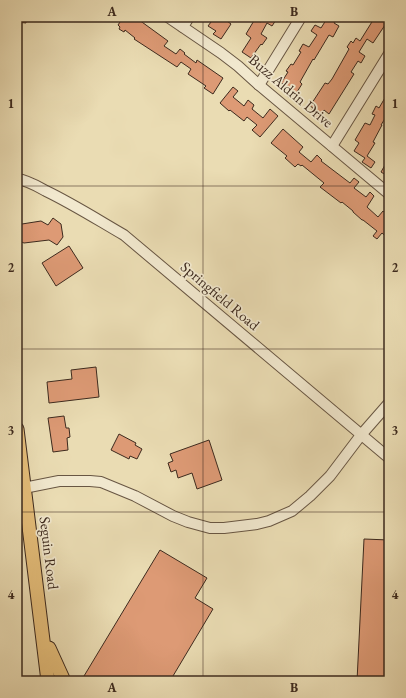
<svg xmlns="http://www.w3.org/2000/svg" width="406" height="698" viewBox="0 0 406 698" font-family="'EB Garamond',serif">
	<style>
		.building { fill: #dd9a75; stroke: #3d2a1e }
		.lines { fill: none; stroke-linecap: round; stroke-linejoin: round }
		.minor-casing { stroke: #685643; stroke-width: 12 }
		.major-casing { stroke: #3d2a1e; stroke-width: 15 }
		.minor { stroke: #f1e8ce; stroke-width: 10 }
		.major { stroke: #e5be7a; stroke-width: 13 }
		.grid { fill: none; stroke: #3d2a1e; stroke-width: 1; stroke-opacity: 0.55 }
		.labels { text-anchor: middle; stroke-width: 3.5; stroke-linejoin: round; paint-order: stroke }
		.street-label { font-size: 15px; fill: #3d2a1e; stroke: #f1e8ce }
		.neatline { fill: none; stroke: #3d2a1e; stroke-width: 1.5 }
		.grid-label { font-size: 13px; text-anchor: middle; font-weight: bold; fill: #3d2a1e }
	</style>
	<rect width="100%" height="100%" fill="#eadcb3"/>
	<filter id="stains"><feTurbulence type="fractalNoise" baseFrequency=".005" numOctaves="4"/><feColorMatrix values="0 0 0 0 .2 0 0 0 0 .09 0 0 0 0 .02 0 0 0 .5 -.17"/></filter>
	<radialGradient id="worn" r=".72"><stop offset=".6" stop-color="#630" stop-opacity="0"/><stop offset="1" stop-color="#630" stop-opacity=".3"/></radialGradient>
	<g class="building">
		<path d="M17 17H26V23L17 22Z"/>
		<path d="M113 17H135L168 41 164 46 176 54 180 49 185 53 184 54 196 63 197 60 223 78 213 94 204 88 206 86 188 74 191 69 181 62 177 67 134 39 135 38 125 30 124 32 119 29 120 27 118 25 120 22Z"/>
		<path d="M210 17H230L227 21 231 24 221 39 213 34 216 31 208 26 211 22 208 21Z"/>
		<path d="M259 17H278L272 26 267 23 261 34 267 38 262 45 261 44 251 58 242 52 251 38 246 34 255 19 261 22 263 19Z"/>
		<path d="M328 17H337L334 23 339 26 333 37 329 35 314 60 313 59 300 82 302 84 297 92 299 93 294 100 287 96 289 93 282 88 284 84 281 83 288 72 286 71 291 64 293 65 301 52 299 51 303 44 309 47 317 35 311 31 315 25 321 28Z"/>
		<path d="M375 17H389V19L373 43 367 39 359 52 365 56 361 63 358 61 351 72 354 74 329 114 324 110 318 119 310 113 313 108 310 106 325 83 328 84 332 79 349 49 347 47 351 41 353 43 356 38 360 41Z"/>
		<path d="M233 87 238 91 233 97 244 106 248 100 254 105 252 109 263 118 270 109 278 116 260 137 252 130 257 125 247 117 244 121 230 110 229 111 220 103Z"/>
		<path d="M389 91V112L381 125H382L373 142 375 143 367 156 375 162 371 168 362 162 365 158 354 151 359 143 355 140 365 123 370 125 375 115 372 114 376 106 379 108Z"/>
		<path d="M283 129 303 147 299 152 311 162 317 155 322 160 321 161 350 183 354 178 359 182 354 188 366 197 370 192 374 196 367 207 378 217 383 211 389 216V239L382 233 377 239 373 236 377 231 363 220H362L353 212V211L342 202 341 203 320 187 324 183 302 165 301 166 298 164 295 167 285 158 287 156 271 143Z"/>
		<path d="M389 158V177L381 172Z"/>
		<path d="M53 218 61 224 63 237 57 245 49 240 24 243 19 241 18 227 22 224 41 221 48 225Z"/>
		<path d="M69 246 83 268 56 286 42 263Z"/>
		<path d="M96 367 99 397 49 403 47 382 72 379 71 370Z"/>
		<path d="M64 416 66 428H69L70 437 67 438 68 450 53 452 48 418Z"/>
		<path d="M119 434 136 443 135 445 142 449 137 459 130 456 129 459 111 450Z"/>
		<path d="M209 440 222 480 197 489 192 473 178 478 176 470 171 472 168 463 173 461 170 454Z"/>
		<path d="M364 539 389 540V681H357Z"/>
		<path d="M160 550 207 578 195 598 213 609 170 681H92L84 676Z"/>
	</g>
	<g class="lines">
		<defs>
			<g id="minor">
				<path d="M168 17 221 53 238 66 259 85 389 194"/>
				<path d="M183 27 189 17"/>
				<path d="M259 85 301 17"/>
				<path d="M332 146 389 54"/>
				<path d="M17 179C27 180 37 186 46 191 73 204 98 220 124 235L389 458"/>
				<path d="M24 488 59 481H90L101 482 135 496 173 516 188 522 210 528H224L257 524 269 521 292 511 310 496 330 476 361 435 389 403"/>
			</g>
			<g id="major">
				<path d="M17 429 48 681"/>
				<path d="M49 648 64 681"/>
			</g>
		</defs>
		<use href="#minor" class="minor-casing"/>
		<use href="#major" class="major-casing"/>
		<use href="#minor" class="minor"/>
		<use href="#major" class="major"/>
	</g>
	<path class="grid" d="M203 17V681M17 186H389M17 349H389M17 512H389"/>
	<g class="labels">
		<g class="street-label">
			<text transform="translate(291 91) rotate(40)" y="5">Buzz Aldrin Drive</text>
			<text transform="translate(220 296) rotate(40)" y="5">Springfield Road</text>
			<text transform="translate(49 553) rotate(83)" y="5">Seguin Road</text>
		</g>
	</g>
	<rect width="406" height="698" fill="none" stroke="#eadcb3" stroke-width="44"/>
	<rect x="22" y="22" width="362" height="654" class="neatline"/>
	<g class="grid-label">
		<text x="112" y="16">A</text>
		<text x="294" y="16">B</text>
		<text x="11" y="108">1</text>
		<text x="395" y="108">1</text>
		<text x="11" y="272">2</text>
		<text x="395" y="272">2</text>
		<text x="11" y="435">3</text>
		<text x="395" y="435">3</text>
		<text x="11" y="599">4</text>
		<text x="395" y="599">4</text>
		<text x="112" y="692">A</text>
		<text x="294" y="692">B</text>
	</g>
	<rect width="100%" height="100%" filter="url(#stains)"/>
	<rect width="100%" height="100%" fill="url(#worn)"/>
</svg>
